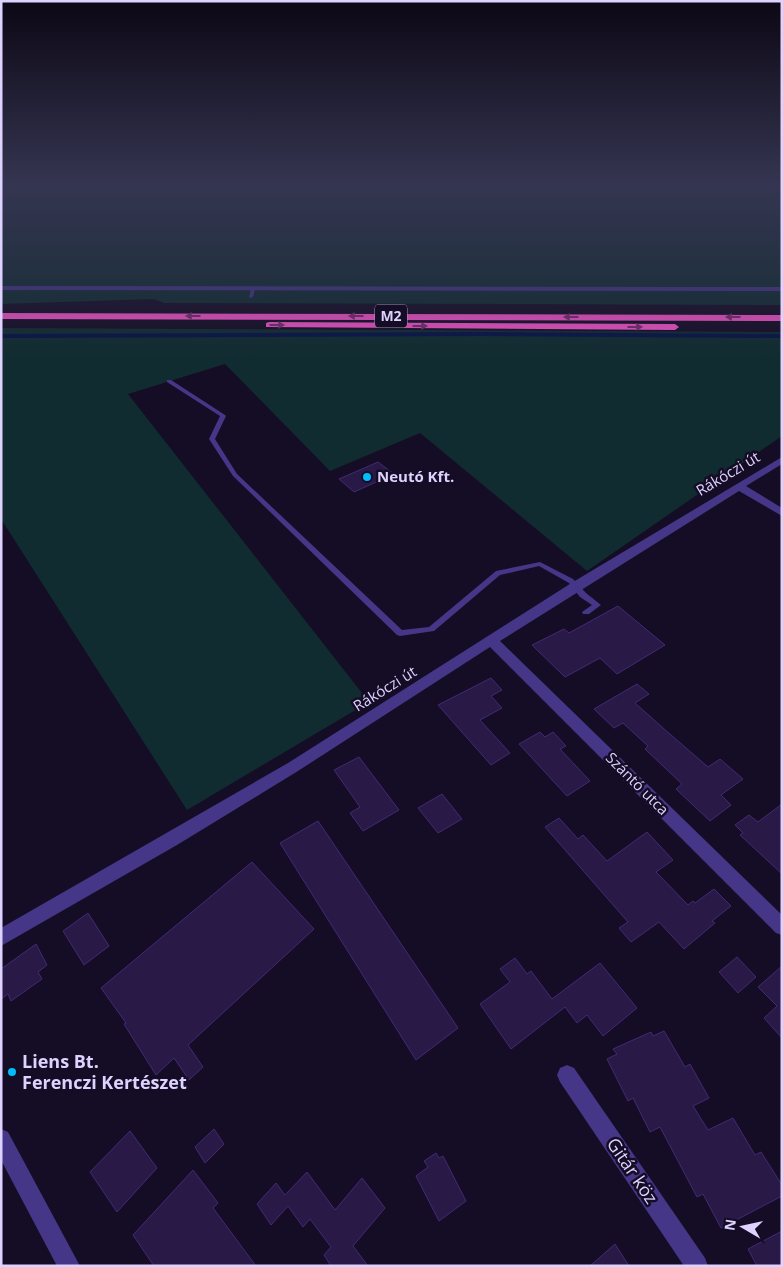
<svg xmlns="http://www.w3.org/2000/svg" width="783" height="1267" viewBox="0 0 783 1267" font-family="'Open Sans',sans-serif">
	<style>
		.green { fill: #102c30 }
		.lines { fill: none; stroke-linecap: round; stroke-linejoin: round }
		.stream { stroke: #071445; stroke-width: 4 }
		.building { fill: #291947; stroke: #442975 }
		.service { fill: #453687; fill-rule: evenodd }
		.minor { fill: #453687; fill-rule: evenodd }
		.trunk { fill: #ec53c3; fill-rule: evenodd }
		.oneway { fill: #762c6c }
		.poi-dot { fill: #00bdfd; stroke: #150d25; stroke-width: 2 }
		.labels { text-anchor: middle; stroke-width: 5; stroke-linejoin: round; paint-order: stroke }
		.shield { fill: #150d25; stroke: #a297be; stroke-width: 1 }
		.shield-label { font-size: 14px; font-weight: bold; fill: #ded2ff }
		.street-label { font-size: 15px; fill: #ded2ff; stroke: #150d25 }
		.poi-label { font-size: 15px; font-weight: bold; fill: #ded2ff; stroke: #150d25; text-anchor: start }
		.near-poi-label { font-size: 18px; font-weight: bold; fill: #ded2ff; stroke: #150d25; text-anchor: start }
		.near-street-label { font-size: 18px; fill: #ded2ff; stroke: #150d25 }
	</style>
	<rect width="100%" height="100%" fill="#150d25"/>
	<g class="green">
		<path d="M1 185H782V305L164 303 154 299 1 304Z"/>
		<path d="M1 328 782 332V436L587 571 420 433 330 471 225 364 128 394 369 702 187 810 1 519Z"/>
	</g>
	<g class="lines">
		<path class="stream" d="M1 336 480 334 782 336"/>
	</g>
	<g class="building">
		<path d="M378 462 394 474 354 492 339 479Z"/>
		<path d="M618 606 665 645 617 674 600 658 565 677 532 645 564 629 569 633Z"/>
		<path d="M491 678 502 690 491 696 502 708 480 720 510 753 491 765 438 705Z"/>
		<path d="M637 684 649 694 635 703 663 728 708 767 720 759 743 779 721 795 731 805 710 821 676 789 682 784 645 749 648 746 623 723 614 728 594 709Z"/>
		<path d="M540 732 545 737 553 732 566 746 560 749 590 781 567 796 519 744Z"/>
		<path d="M359 757 399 810 363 831 350 813 360 807 334 770Z"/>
		<path d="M442 794 462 819 438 833 418 808Z"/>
		<path d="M782 804V874L740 835 743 833 735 825 749 815 758 822Z"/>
		<path d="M559 818 578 839 583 835 607 861 647 832 673 860 656 872 688 905 693 901 695 903 714 889 731 906 712 921 715 923 684 949 659 922 631 942 619 928 628 922 545 827Z"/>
		<path d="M318 821 458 1028 416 1060 280 843Z"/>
		<path d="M252 862 314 929 188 1045 203 1067 189 1080 174 1058 156 1075 124 1024 126 1023 101 988Z"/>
		<path d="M88 913 109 946 84 965 63 931Z"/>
		<path d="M36 944 47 965 38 972 42 979 11 1001 8 994 1 999V969Z"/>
		<path d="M737 957 756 977 738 993 719 972Z"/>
		<path d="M515 958 527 974 531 971 552 999 600 963 637 1008 603 1036 587 1015 577 1023 565 1007 511 1049 480 1004 510 982 500 969Z"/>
		<path d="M782 966V1038L764 1018 777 1006 758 987Z"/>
		<path d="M664 1031 685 1067 690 1064 709 1098 693 1106 708 1130 733 1118 755 1155 761 1152 782 1185V1196L721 1228 703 1194 697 1197 660 1127 650 1132 633 1098 628 1101 607 1059 617 1054 613 1049 651 1032 653 1036Z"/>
		<path d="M214 1129 224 1144 205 1163 195 1147Z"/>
		<path d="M130 1131 157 1168 117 1212 90 1172Z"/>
		<path d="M436 1153 439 1158 443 1156 466 1201 439 1221 416 1176 428 1167 424 1161Z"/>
		<path d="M193 1170 218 1203 213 1208 256 1266H154L133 1235Z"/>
		<path d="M307 1172 335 1210 362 1178 385 1208 353 1246 368 1266H331L324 1255 331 1247 310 1219 303 1227 288 1206 271 1225 257 1204 276 1183 285 1195Z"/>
		<path d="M782 1231V1266H757L748 1249Z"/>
		<path d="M615 1244 629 1266H590Z"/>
	</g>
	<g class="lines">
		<g class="service">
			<path d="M253 288 255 289 253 297 249 298 251 289Z"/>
			<path d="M167 380H171L225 415 226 416 215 439 237 474 402 630 429 627 496 571 540 562 573 579 586 593 601 605 589 614H583L582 612 592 605 580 597 569 583 539 566 500 575 434 631 400 636 397 635 233 476 209 439 220 416 167 382Z"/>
		</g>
		<g class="minor">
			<path d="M1 286 782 287V291L1 290Z"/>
			<path d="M782 457V464L746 486 782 508V516L739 491 500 641 782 915V935L776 933 490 647 298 771 177 845 1 946V928L288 763 573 582Z"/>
			<path d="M567 1065 574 1068 705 1258 708 1266H684L560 1082 557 1075 560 1068Z"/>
			<path d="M1 1129 8 1132 80 1266H57L1 1160Z"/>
		</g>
		<g class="trunk">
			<path d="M1 313 782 315V321L1 319Z"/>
			<path d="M269 322 675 324 679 327 675 330 266 327V323Z"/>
		</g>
	</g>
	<defs><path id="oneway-solid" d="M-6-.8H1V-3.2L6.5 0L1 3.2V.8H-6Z" transform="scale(1.25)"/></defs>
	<g class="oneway">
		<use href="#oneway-solid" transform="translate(193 316) rotate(-180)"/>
		<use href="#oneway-solid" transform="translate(356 316) rotate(-180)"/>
		<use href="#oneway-solid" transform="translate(571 317) rotate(-180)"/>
		<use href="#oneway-solid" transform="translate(733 317) rotate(-180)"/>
		<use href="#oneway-solid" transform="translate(277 325)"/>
		<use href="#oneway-solid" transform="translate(420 326)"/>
		<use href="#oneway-solid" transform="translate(635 327)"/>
	</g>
	<linearGradient id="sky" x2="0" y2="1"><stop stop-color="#0c0714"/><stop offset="0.51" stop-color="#353551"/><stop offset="1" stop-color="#353551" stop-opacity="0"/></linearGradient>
	<rect width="783" height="362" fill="url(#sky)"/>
	<g class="poi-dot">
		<circle cx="367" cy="477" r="5"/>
		<circle cx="12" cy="1072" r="5"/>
	</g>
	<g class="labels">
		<rect class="shield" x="375" y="304.5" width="32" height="23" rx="4"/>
		<g class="shield-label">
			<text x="391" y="321">M2</text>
		</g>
		<g class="street-label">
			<text transform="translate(728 474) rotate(-31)" y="5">Rákóczi út</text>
			<text transform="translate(385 689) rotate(-32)" y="5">Rákóczi út</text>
			<text transform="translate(637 784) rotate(45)" y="5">Szántó utca</text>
		</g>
		<g class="poi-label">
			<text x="377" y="482">Neutó Kft.</text>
		</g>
		<g class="near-poi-label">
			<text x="22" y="1068">Liens Bt.<tspan x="22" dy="21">Ferenczi Kertészet</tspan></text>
		</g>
		<g class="near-street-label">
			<text transform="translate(632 1171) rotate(56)" y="6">Gitár köz</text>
		</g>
	</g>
	<rect width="783" height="1267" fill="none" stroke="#ded2ff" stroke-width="5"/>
	<g transform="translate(743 1227) rotate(279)" stroke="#150d25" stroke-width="4" paint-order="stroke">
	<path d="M0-4L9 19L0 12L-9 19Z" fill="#ded2ff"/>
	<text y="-8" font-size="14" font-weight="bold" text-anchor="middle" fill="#ded2ff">N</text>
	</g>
</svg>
